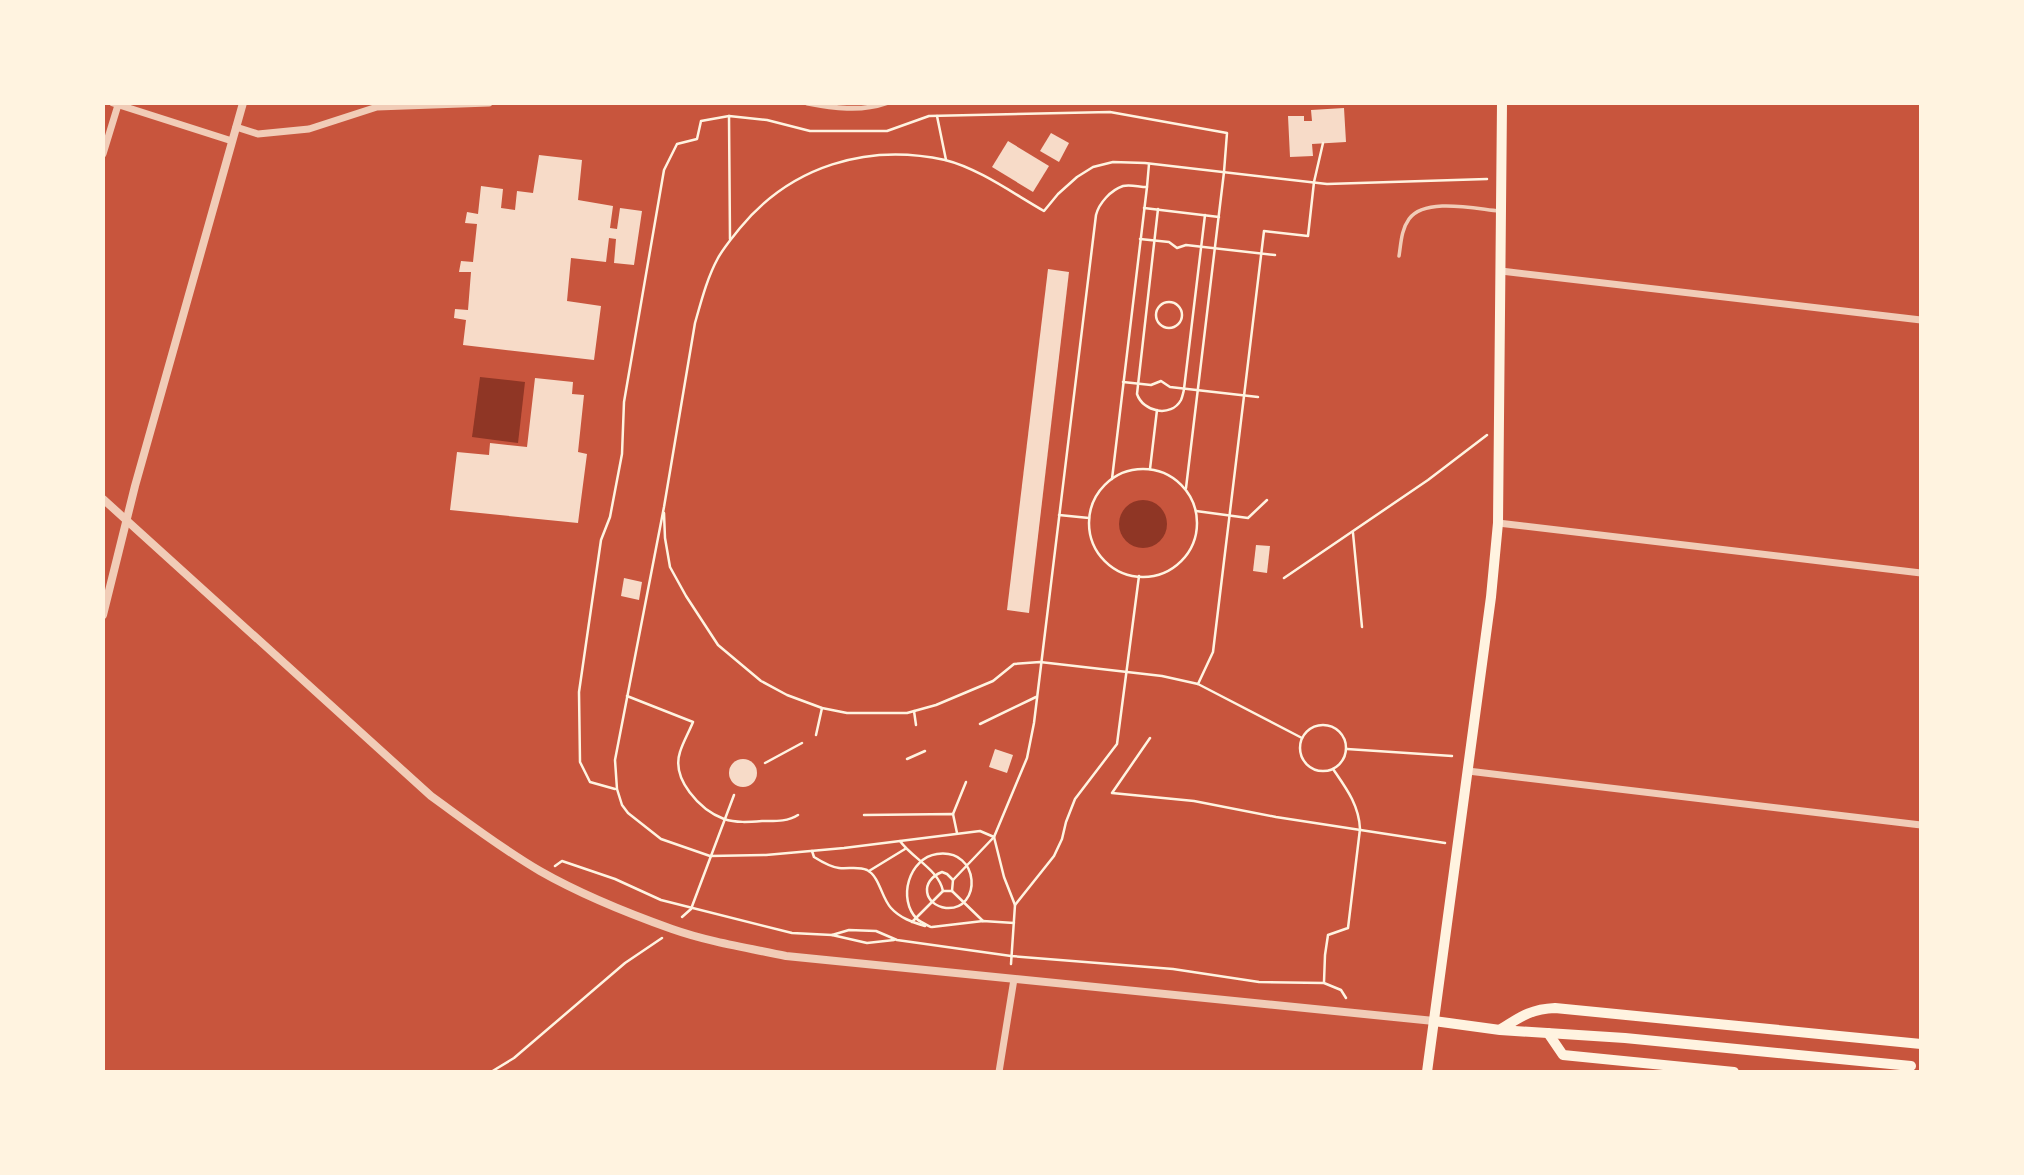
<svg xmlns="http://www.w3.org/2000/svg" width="2024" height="1175" viewBox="0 0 2024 1175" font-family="Lato,sans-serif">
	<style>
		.water { fill: #8f3625 }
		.building { fill: #f7dbc8 }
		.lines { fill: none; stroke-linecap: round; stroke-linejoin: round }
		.path { stroke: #fff3e0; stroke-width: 2.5 }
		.service { stroke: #f1ccb7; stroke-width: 3.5 }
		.pedestrian { stroke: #f1ccb7; stroke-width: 5 }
		.minor { stroke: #f1ccb7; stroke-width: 7 }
		.tertiary { stroke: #f1ccb7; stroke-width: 8 }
		.secondary { stroke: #fff3e0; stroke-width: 10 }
		.primary { stroke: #fff3e0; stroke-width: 10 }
	</style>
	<rect width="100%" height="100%" fill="#c8553d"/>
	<g class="water">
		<path d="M480 377 525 382 518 443 472 437Z"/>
		<circle cx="1143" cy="524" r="24"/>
	</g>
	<g class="building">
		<path d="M1344 108 1346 142 1312 144 1313 156 1290 157 1288 116H1304V121H1312L1311 110Z"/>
		<path d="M1051 133 1069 143 1059 162 1040 151Z"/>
		<path d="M1008 141 1049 166 1033 192 992 167Z"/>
		<path d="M539 155 582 160 578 200 613 206 610 228 617 229 620 208 642 211 634 265 614 263 616 239 609 238 606 262 571 258 567 301 601 306 594 360 463 345 466 320 454 318 455 309 468 310 471 272H459L461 261 473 262 477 224 465 223 467 212 478 214 481 186 503 189 501 208 515 210 517 191 533 193Z"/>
		<path d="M1048 269 1069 272 1029 613 1007 610Z"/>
		<path d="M535 378 573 382 572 394 584 395 578 452 587 454 578 523 450 510 457 452 489 455 490 443 527 447Z"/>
		<path d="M1256 545 1270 546 1267 573 1253 571Z"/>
		<path d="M624 578 642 582 639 600 621 596Z"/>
		<path d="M995 749 1013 755 1007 773 989 767Z"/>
		<circle cx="743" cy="773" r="14"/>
	</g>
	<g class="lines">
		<g class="path">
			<path d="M729 116 730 239"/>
			<path d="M937 116 946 160"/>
			<path d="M1147 187 1149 164"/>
			<path d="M1144 208 1219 217"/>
			<path d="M1158 209 1137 394C1143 412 1171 418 1181 400 1182 398 1184 390 1184 389L1205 215"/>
			<path d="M1140 239 1169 242 1177 248 1186 245 1275 255"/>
			<circle cx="1169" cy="315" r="13"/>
			<path d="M1123 382 1151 385 1161 381 1170 387 1258 397"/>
			<path d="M1150 469 1157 410"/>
			<circle cx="1143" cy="523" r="54"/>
			<path d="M1196 511 1248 518 1267 500"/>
			<path d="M664 513 665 538 670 567 686 596 718 645 761 681 787 695 822 708 847 713H907L936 705 993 681 1014 664 1040 662 1162 676 1198 684 1302 738"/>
			<path d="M1059 515 1089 518"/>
			<path d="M1353 533 1362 627"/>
			<path d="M1284 578 1428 480 1487 435"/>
			<path d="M1198 684 1213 652 1264 231 1308 236 1314 182 1323 143"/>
			<path d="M627 696 693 722C689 732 683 742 680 752 671 779 700 810 724 819 736 823 749 822 762 821 775 821 787 822 798 815"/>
			<path d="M914 711 916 725"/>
			<path d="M980 724 1036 697"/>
			<circle cx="1323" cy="748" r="23"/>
			<path d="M816 735 822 708"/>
			<path d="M1150 738 1112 793 1194 801 1276 817 1445 843"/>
			<path d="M1347 749 1452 756"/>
			<path d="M907 759 925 751"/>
			<path d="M765 763 802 743"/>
			<path d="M615 789 590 782 580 762 579 692 601 540 610 517 622 454 624 402 664 170 677 144 697 139 701 121 729 116 767 120 810 131H887L929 116 1110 112 1227 133 1224 172 1186 488"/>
			<path d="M953 814 966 782"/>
			<path d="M864 815 953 814 957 833"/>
			<path d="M994 837 980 831 844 848 766 855 710 856 661 839 628 813 622 805 617 789 615 760 664 507 695 323C701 302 707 278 718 258 724 247 732 238 740 228 791 166 867 143 945 160 978 168 1014 194 1044 211L1058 194 1077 177 1093 167 1113 162 1145 163 1327 184 1487 179"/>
			<path d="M994 837 1004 877 1015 905 1011 964"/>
			<path d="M900 841C912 858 939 870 943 891H952L983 921"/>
			<path d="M812 851 814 857C822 862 830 867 839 868 849 869 858 866 867 870 880 877 881 897 891 908 900 918 912 922 925 926"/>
			<path d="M555 866 562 861 615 879 661 900 792 933 832 935 849 930 876 931 897 940 1011 956 1173 969 1259 982 1324 983 1341 990 1346 998"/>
			<path d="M869 871 905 849"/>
			<path d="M953 880 994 837 1027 758 1034 723 1096 215C1099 203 1111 190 1123 186 1130 184 1139 187 1147 187L1112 479"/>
			<path d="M1015 905 1054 856 1062 839 1066 822 1075 799 1117 744 1139 576"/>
			<path d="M682 917 691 909 734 795"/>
			<path d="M912 922 943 891"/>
			<path d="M931 927C927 925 920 922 917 919 897 899 909 858 937 854 981 848 982 911 946 908 924 905 919 881 942 872L947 874 953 880 952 891"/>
			<path d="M932 927 983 921 1014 923"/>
			<path d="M832 935 867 943 894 940"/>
			<path d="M1324 982 1325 955 1328 935 1348 928 1360 829C1359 805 1346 788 1333 769"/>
			<path d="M491 1072 514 1058 625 963 662 938"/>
		</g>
		<path class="service" d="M1399 256C1401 244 1401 230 1409 219 1425 197 1476 209 1499 211"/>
		<path class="pedestrian" d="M807 103C833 108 861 112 886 103"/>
		<g class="minor">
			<path d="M113 103 232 141"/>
			<path d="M236 127 258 134 309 129 377 107 489 103"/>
			<path d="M103 154 118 105"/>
			<path d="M1501 271 1921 320"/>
			<path d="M1498 523 1921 573"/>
			<path d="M1468 771 1921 825"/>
			<path d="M999 1072 1014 979"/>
		</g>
		<g class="tertiary">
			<path d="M103 499 431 796C467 822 502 849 540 871 582 895 627 913 672 929 709 942 748 948 786 956L1434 1021"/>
			<path d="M103 615 135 486 243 103"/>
		</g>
		<g class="secondary">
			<path d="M1434 1021 1500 1030 1625 1038 1911 1066"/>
			<path d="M1501 1029C1520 1017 1531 1009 1555 1008L1921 1044"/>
			<path d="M1548 1033 1563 1055 1734 1072"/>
		</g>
		<path class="primary" d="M1427 1072 1491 597 1498 523 1502 103"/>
	</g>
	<rect width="2024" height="1175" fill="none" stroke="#fff3e0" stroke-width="210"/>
</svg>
